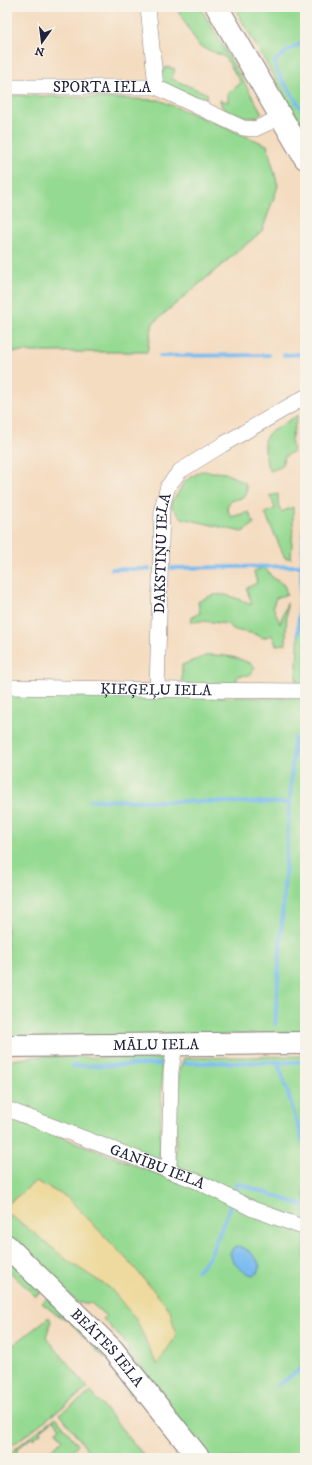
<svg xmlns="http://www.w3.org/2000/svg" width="312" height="1465" viewBox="0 0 312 1465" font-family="'IM FELL DW Pica',serif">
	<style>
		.green { fill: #95da92; stroke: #5c7e66 }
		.sand { fill: #eeda9e; stroke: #887e6c }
		.water { fill: #7bbcf0; stroke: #4e6f96 }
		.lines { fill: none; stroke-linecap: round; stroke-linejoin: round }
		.stream { stroke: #7bbcf0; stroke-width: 4 }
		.street-casing { stroke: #8b7f7e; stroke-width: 16 }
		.secondary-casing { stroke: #8b7f7e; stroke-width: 24 }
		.primary-casing { stroke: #8b7f7e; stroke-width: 24 }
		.street { stroke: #fff; stroke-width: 15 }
		.secondary { stroke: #fff; stroke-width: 22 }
		.primary { stroke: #fff; stroke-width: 22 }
		.labels { text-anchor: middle; stroke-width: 4; stroke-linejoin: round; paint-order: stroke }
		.street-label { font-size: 15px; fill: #22223b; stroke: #f7f3e8 }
	</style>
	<rect width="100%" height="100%" fill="#f7f3e8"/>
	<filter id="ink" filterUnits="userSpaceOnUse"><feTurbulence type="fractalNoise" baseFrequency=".025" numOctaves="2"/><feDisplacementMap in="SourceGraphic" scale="8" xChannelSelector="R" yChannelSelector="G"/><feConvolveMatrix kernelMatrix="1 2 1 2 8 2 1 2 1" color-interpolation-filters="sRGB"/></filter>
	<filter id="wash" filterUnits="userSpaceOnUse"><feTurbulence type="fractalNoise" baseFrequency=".012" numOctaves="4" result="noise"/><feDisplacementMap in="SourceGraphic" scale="16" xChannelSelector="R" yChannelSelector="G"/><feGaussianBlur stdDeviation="0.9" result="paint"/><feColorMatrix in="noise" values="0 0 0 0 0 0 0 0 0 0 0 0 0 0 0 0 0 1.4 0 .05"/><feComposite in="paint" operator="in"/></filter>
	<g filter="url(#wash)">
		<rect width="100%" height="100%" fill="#f4dcc0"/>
		<g class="green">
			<path d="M176 7H200L262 113 257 117 249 118 228 111 222 107 220 100 228 102V93L241 83 225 57 199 46Z"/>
			<path d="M234 7H305V131Z"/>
			<path d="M169 67 175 69 172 79 208 94 204 101 159 83 158 78 165 68Z"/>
			<path d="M7 95 159 100 267 145 278 186 262 231 153 323 147 352H7Z"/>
			<path d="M298 415 291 439 293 452 285 456 281 467 270 471 267 465 264 440 269 433Z"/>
			<path d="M201 471 225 473 245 483 247 490 245 497 230 501 227 508 231 517 249 512 254 524 242 532 182 518 172 508 171 501 177 495 184 482Z"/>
			<path d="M278 494V501L281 512 293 507V525L291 558H285L265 513 275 509 273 502 269 496Z"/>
			<path d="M305 509V683L296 685Z"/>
			<path d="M264 567 273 578 284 585 287 594 276 598 273 606 280 624 287 603 286 644 276 645 272 635 263 638C260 637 257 634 254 634 245 631 234 633 228 624L203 621 191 622 192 617 200 613 198 602C219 589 230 595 251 605V601L246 588 257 583 254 572Z"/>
			<path d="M208 655C225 655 242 657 255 667L249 675 237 676V683L182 685V665Z"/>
			<path d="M7 695 305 698V1033L7 1040Z"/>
			<path d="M38 1056 162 1059 160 1161 7 1105V1061Z"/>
			<path d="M305 1056V1221L266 1206 180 1169 175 1162 179 1070 184 1058Z"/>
			<path d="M7 1117 41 1129 305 1231V1458H207L128 1352V1345L103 1319 106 1316 91 1303H78L7 1235Z"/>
			<path d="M7 1257 42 1291 35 1296 7 1269Z"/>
			<path d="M48 1297 107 1358H104L68 1320 57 1315 42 1303Z"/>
			<path d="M49 1317 51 1321 46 1337 88 1388 7 1449V1350Z"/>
			<path d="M112 1364 134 1394H130L112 1367Z"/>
			<path d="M91 1392 146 1458H94L60 1414Z"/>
			<path d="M56 1417 78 1445 63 1458H41L63 1440 56 1431 60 1428 54 1420 40 1431 41 1433 33 1439 31 1438 16 1450 18 1452 10 1458H7V1455Z"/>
		</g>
		<path class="sand" d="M36 1181 68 1198 133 1266 170 1310 176 1336 157 1365 136 1319 110 1288 68 1261 33 1232 7 1213V1205Z"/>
		<path class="water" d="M238 1246C249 1249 257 1257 260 1267L258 1273 252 1275C241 1271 233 1265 230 1253L234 1247Z"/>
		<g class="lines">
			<g class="stream">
				<path d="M305 41 286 52 275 61 276 70 305 114"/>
				<path d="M284 355 305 354"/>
				<path d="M160 356 269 355"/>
				<path d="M171 568 302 566"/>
				<path d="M112 569H149"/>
				<path d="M298 634 305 509"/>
				<path d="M90 800 290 803"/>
				<path d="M275 1024 294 738"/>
				<path d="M278 1062 305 1148"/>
				<path d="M184 1063 305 1062"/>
				<path d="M73 1066 160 1064"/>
				<path d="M235 1190 237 1183 305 1206"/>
				<path d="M197 1271 209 1258 230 1207"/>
				<path d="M277 1386 305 1366"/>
			</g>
		</g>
	</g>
	<g filter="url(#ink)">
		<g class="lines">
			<defs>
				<g id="street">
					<path d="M148 7 156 87"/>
					<path id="s1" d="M7 87H156L243 128 255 129 281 117"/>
					<path id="s2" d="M7 687 183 690 305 691"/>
					<path id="s3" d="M157 690 162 508 168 486 180 471 222 445 305 397"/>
					<path id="s4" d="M7 1109 199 1182 253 1209 305 1228"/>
					<path d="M169 1171 171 1071 175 1045"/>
				</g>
				<g id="secondary">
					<path id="s5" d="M7 1046 305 1043"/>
					<path id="s6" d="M7 1246 113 1350 199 1458"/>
				</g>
				<path id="primary" d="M217 7 305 158"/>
			</defs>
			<use href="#street" class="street-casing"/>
			<use href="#secondary" class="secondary-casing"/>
			<use href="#primary" class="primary-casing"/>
			<use href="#street" class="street"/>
			<use href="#secondary" class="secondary"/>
			<use href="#primary" class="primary"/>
		</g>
	</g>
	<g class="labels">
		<g class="street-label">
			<text dy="5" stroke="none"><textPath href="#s1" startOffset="95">SPORTA IELA</textPath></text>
			<text dy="5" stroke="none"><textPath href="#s3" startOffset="137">DAKSTIŅU IELA</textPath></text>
			<text dy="5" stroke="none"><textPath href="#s2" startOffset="149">ĶIEĢEĻU IELA</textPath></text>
			<text dy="5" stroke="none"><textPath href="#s5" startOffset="149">MĀLU IELA</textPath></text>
			<text dy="5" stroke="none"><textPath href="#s4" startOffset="161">GANĪBU IELA</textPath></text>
			<text dy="5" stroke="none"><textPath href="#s6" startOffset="143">BEĀTES IELA</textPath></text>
		</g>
	</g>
	<rect width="312" height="1465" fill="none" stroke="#f7f3e8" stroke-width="24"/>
	<g transform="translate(42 42) rotate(194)" stroke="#f7f3e8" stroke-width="3" paint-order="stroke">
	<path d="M0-3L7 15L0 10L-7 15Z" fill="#22223b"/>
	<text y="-6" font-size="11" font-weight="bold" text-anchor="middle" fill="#22223b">N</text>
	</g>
</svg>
